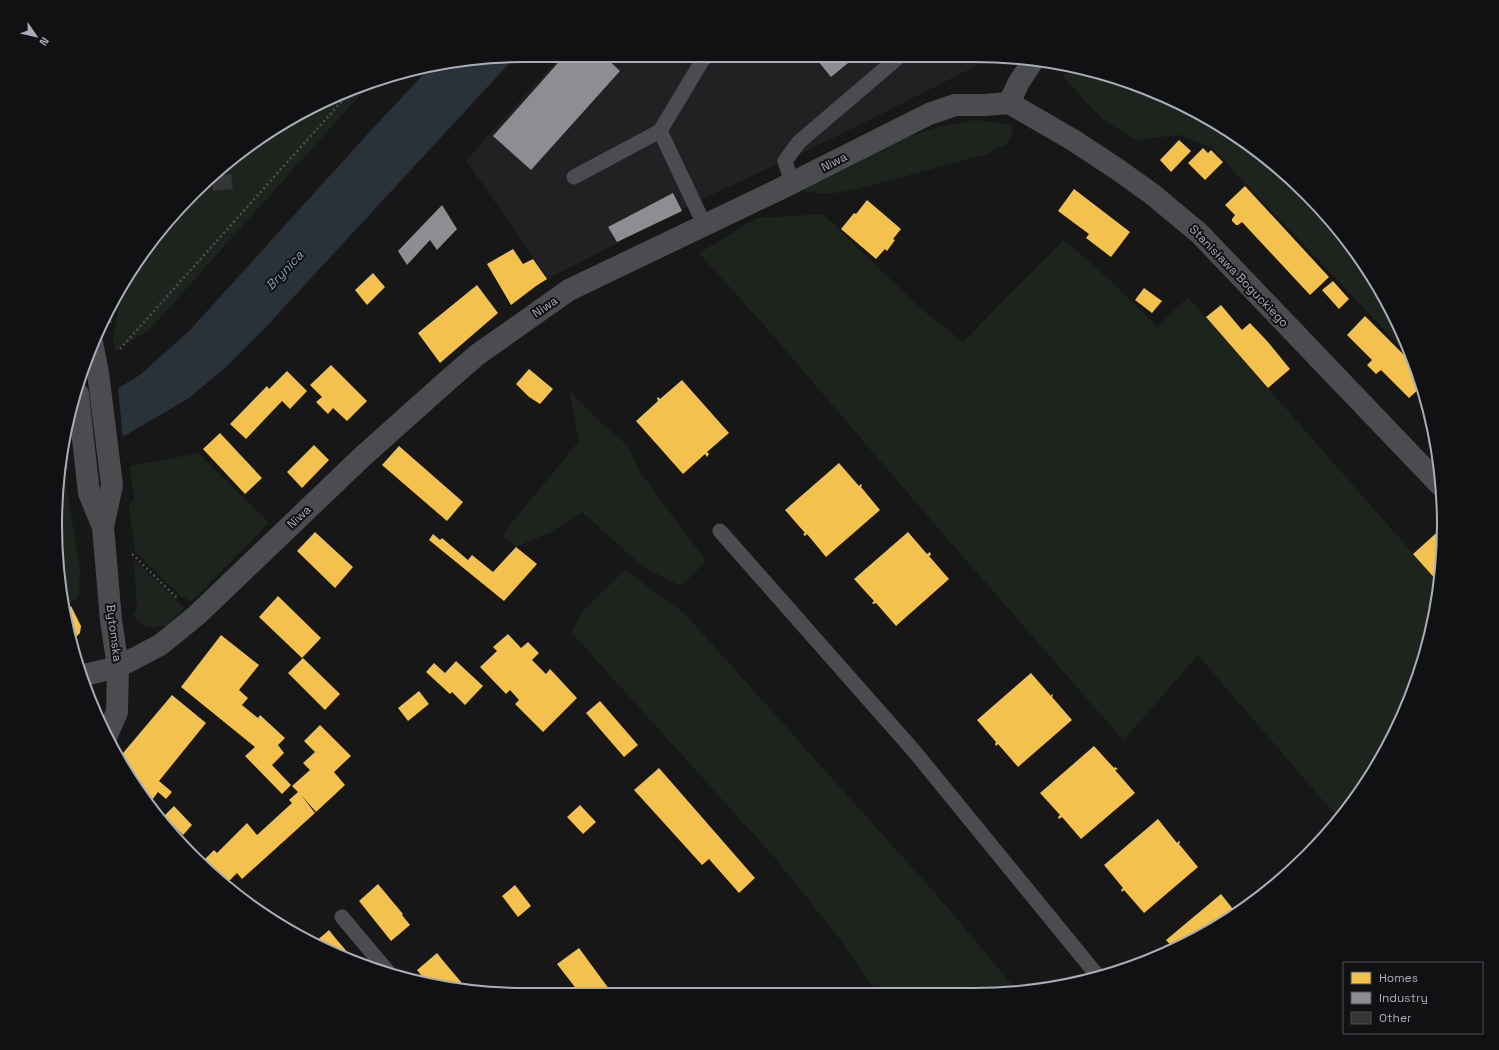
<svg xmlns="http://www.w3.org/2000/svg" width="1499" height="1050" viewBox="0 0 1499 1050" font-family="'Space Grotesk',sans-serif">
	<style>
		.built { fill: #212123 }
		.green { fill: #1d241e }
		.water { fill: #2a3239 }
		.pier { fill: #171717 }
		.homes { fill: #f2c14e }
		.industry { fill: #8d8d92 }
		.building { fill: #353536 }
		.lines { fill: none; stroke-linecap: round; stroke-linejoin: round }
		.path { stroke: #4d4e52; stroke-width: 2.5; stroke-dasharray: 2 3; stroke-linecap: butt }
		.lane { stroke: #4b4c50; stroke-width: 15 }
		.street { stroke: #4b4c50; stroke-width: 22 }
		.labels { text-anchor: middle; stroke-width: 4; stroke-linejoin: round; paint-order: stroke }
		.street-label { font-size: 12px; fill: #a8adb8; stroke: #111113 }
		.water-label { font-size: 13px; font-style: italic; fill: #7f9bb3; stroke: #111113 }
		.rim { fill: none; stroke: #a8adb8; stroke-width: 2 }
	</style>
	<rect width="100%" height="100%" fill="#171717"/>
	<path class="built" d="M562 55H974L994 57 829 140 694 203 548 279 466 160Z"/>
	<g class="green">
		<path d="M1080 68 1125 80 1209 118 1306 193 1365 264 1408 345 1413 360 1211 147 1179 135 1137 140 1103 120 1062 76Z"/>
		<path d="M370 84 149 330 115 351 113 338 122 286 134 264 171 215 264 134 317 103Z"/>
		<path d="M976 120 1013 125 1012 134 1006 144 984 155 857 189 829 194 805 192 803 189 859 162 904 138 942 126Z"/>
		<path d="M823 214 920 308 963 342 1064 240 1110 280 1157 327 1188 297 1438 582 1435 617 1408 705 1365 786 1338 818 1198 655 1124 740 1129 747 925 513 762 323 699 253 757 218Z"/>
		<path d="M569 390 598 420 628 446 640 472 706 561 681 586 643 567 582 512 551 532 516 547 502 535 579 441Z"/>
		<path d="M198 453 269 523 192 601 181 597 135 552 129 505 134 500 130 466Z"/>
		<path d="M65 479 80 568 79 596 70 603 61 588 55 525 58 483Z"/>
		<path d="M134 560 185 608 165 626 154 627 142 625 133 615 137 612Z"/>
		<path d="M625 570 684 613 941 900 1017 991 974 995H879L836 934 775 858 571 632 583 611Z"/>
	</g>
	<path class="water" d="M516 56 264 329 226 367 189 398 58 475 59 464 72 416 140 375 191 329 364 138 430 67Z"/>
	<path class="pier" d="M118 387 123 440 68 471 65 441 72 414Z"/>
	<g class="homes">
		<path d="M1179 140 1191 151 1171 172 1160 160Z"/>
		<path d="M1203 148 1208 153 1211 150 1223 162 1205 180 1188 163Z"/>
		<path d="M1245 186 1329 277 1310 295 1242 222 1238 225H1236L1232 221V219L1235 215 1225 205Z"/>
		<path d="M1074 189 1130 232 1111 257 1086 238 1089 234 1058 211Z"/>
		<path d="M867 200 901 229 893 239 895 240 887 251 885 249 876 259 841 229 854 213 856 214Z"/>
		<path d="M513 249 523 264 533 259 547 279 536 286 511 305 487 264Z"/>
		<path d="M373 273 385 287 367 305 355 290Z"/>
		<path d="M1333 281 1349 299 1339 309 1322 290Z"/>
		<path d="M477 285 498 313 440 363 418 333Z"/>
		<path d="M1144 288 1162 301 1152 313 1135 300Z"/>
		<path d="M1221 305 1242 330 1250 323 1268 342 1290 369 1268 388 1206 317Z"/>
		<path d="M1365 316 1415 366 1421 387 1409 398 1381 370 1376 374 1367 365 1372 360 1347 335Z"/>
		<path d="M331 365 367 401 347 421 333 408 328 414 316 402 322 397 310 385Z"/>
		<path d="M529 369 553 389 540 404 529 397 516 384Z"/>
		<path d="M287 371 307 391 290 409 282 401 246 439 230 424 267 386 269 389Z"/>
		<path d="M682 380 729 433 707 452 709 454 707 457 705 454 683 474 636 421 658 401 657 398 658 397 660 399Z"/>
		<path d="M220 433 262 478 245 494 203 449Z"/>
		<path d="M314 445 329 460 302 488 287 472Z"/>
		<path d="M399 446 463 502 447 521 382 465Z"/>
		<path d="M839 463 859 486 861 484 862 485 861 487 880 510 826 557 807 534 805 536 803 534 805 533 785 510Z"/>
		<path d="M1444 526 1438 582 1413 554Z"/>
		<path d="M315 532 353 567 335 588 297 551Z"/>
		<path d="M908 532 927 554 930 552 931 555 929 556 949 579 896 626 876 603 873 604 872 603 874 601 854 579Z"/>
		<path d="M433 534 440 540 442 538 468 560 472 555 493 572 516 547 537 564 504 601 429 540Z"/>
		<path d="M278 596 321 638 302 658 259 617Z"/>
		<path d="M71 606 81 626 80 633 72 641 64 613Z"/>
		<path d="M508 634 521 648 528 642 539 653 532 660 546 674 550 669 577 698 543 732 515 704 519 700 510 690 506 694 480 667 497 651 493 647Z"/>
		<path d="M221 635 259 665 239 690 248 698 242 705 258 718 260 715 285 738 278 745 284 753 272 765 291 785 282 794 245 756 255 747 181 687Z"/>
		<path d="M303 658 340 694 325 710 288 673Z"/>
		<path d="M456 661 483 686 465 705 452 692 450 694 426 672 434 663 445 673Z"/>
		<path d="M1031 673 1051 696 1052 694 1053 695 1052 697 1072 720 1018 767 998 744 996 746 995 744 996 742 977 720Z"/>
		<path d="M419 691 429 704 408 721 398 708Z"/>
		<path d="M172 695 206 723 159 781 172 792 166 799 158 792 149 804 134 786 127 774 130 770 118 759Z"/>
		<path d="M600 701 638 745 624 757 586 713Z"/>
		<path d="M320 725 351 756 334 772 345 785 316 812 301 795 315 813 242 879 237 873 226 884 200 864 214 850 217 853 247 823 257 835 292 803 289 800 298 792 292 786 310 770 303 763 315 752 304 741Z"/>
		<path d="M1094 746 1114 768 1115 767 1118 769 1115 770 1135 793 1081 839 1062 817 1059 819 1058 817 1060 815 1040 793Z"/>
		<path d="M659 768 755 878 739 893 709 859 702 865 634 790Z"/>
		<path d="M580 805 596 822 583 834 567 817Z"/>
		<path d="M174 806 192 825 183 835 164 816Z"/>
		<path d="M1158 819 1177 843 1179 841 1180 842 1179 844 1198 867 1144 913 1124 890 1122 892 1121 890 1123 888 1104 865Z"/>
		<path d="M378 884 403 914 402 915 410 925 391 941 359 901Z"/>
		<path d="M515 885 531 906 518 917 502 896Z"/>
		<path d="M1221 894 1237 914 1182 946 1174 949 1166 940Z"/>
		<path d="M329 930 337 940 356 962 345 959 314 943Z"/>
		<path d="M579 948 612 993 609 995H581L557 964Z"/>
		<path d="M437 953 445 963 467 989 433 986 429 985 417 970Z"/>
	</g>
	<g class="industry">
		<path d="M565 55H603L620 71 531 170 493 136Z"/>
		<path d="M813 55H858L831 77Z"/>
		<path d="M673 193 682 211 617 242 608 227Z"/>
		<path d="M442 205 457 229 437 250 430 240 407 265 398 251Z"/>
	</g>
	<path class="building" d="M231 174 233 189 213 191 212 180 216 176Z"/>
	<g class="lines">
		<g class="path">
			<path d="M110 323 113 304"/>
			<path d="M120 349 351 91"/>
			<path d="M132 554 177 598"/>
		</g>
		<g class="lane">
			<path d="M574 177 660 131"/>
			<path d="M792 183 785 161 799 142 901 55"/>
			<path d="M705 226 660 131 702 61 708 55"/>
			<path d="M720 531 914 751 1097 975"/>
			<path d="M342 917 389 973"/>
		</g>
		<g class="street">
			<path d="M1009 103 1073 140 1117 169 1152 194 1199 233 1440 485"/>
			<path d="M1009 103 1019 82 1033 61"/>
			<path d="M92 342 98 373 112 485 103 527 111 620 118 667 117 712 106 737"/>
			<path d="M78 394 89 493 103 527"/>
			<path d="M84 675 118 667 160 645 197 615 362 457 447 381 477 355 569 290 782 188 929 114 955 105H985L1009 103"/>
		</g>
	</g>
	<g class="labels">
		<g class="street-label">
			<text transform="translate(834 162) rotate(-27)" y="4">Niwa</text>
			<text transform="translate(1239 276) rotate(46)" y="4">Stanisława Boguckiego</text>
			<text transform="translate(545 307) rotate(-35)" y="4">Niwa</text>
			<text transform="translate(299 517) rotate(-44)" y="4">Niwa</text>
			<text transform="translate(114 633) rotate(83)" y="4">Bytomska</text>
		</g>
		<g class="water-label">
			<text transform="translate(284 270) rotate(-47)" y="5">Brynica</text>
		</g>
	</g>
	<path d="M0 0H1499V1050H0ZM525 62H974A463 463 0 0 1 1437 525V525A463 463 0 0 1 974 988H525A463 463 0 0 1 62 525V525A463 463 0 0 1 525 62Z" fill="#111113" fill-rule="evenodd"/>
	<path class="rim" d="M525 62H974A463 463 0 0 1 1437 525V525A463 463 0 0 1 974 988H525A463 463 0 0 1 62 525V525A463 463 0 0 1 525 62Z"/>
	<rect x="1343" y="962" width="140" height="72" fill="#111113" stroke="#4d4f55"/>
	<rect x="1351" y="972" width="20" height="12" fill="#f2c14e" stroke="#4d4f55"/>
	<text x="1379" y="982" font-size="12" fill="#a8adb8">Homes</text>
	<rect x="1351" y="992" width="20" height="12" fill="#8d8d92" stroke="#4d4f55"/>
	<text x="1379" y="1002" font-size="12" fill="#a8adb8">Industry</text>
	<rect x="1351" y="1012" width="20" height="12" fill="#353536" stroke="#4d4f55"/>
	<text x="1379" y="1022" font-size="12" fill="#a8adb8">Other</text>
	<g transform="translate(36 36) rotate(124)" stroke="#111113" stroke-width="3" paint-order="stroke">
	<path d="M0-3L7 15L0 10L-7 15Z" fill="#a8adb8"/>
	<text y="-6" font-size="11" font-weight="bold" text-anchor="middle" fill="#a8adb8">N</text>
	</g>
</svg>
